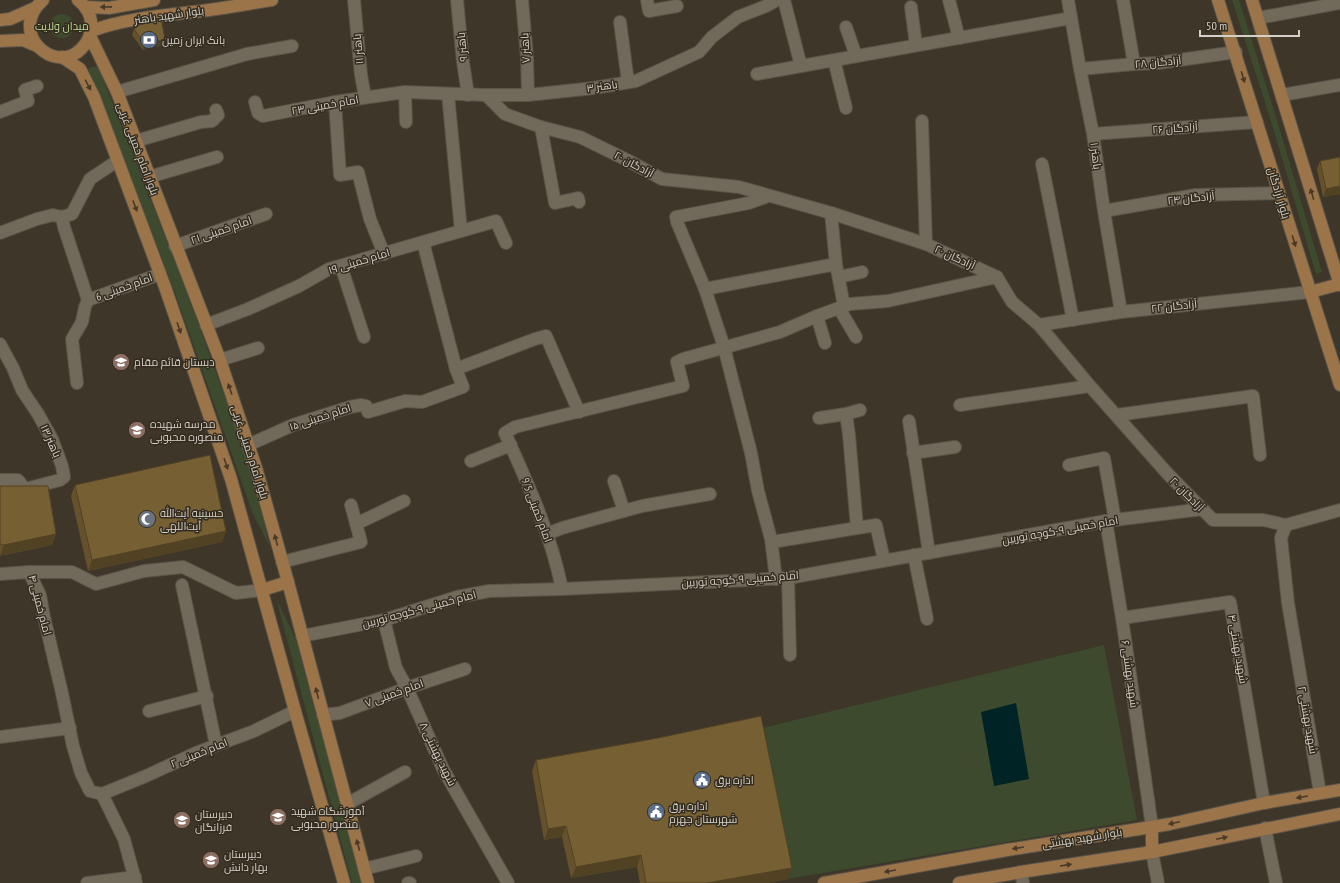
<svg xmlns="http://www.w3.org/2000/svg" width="1340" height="883" viewBox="0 0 1340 883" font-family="'PT Sans Narrow',Cairo,sans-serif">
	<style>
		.green { fill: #3d4a2d }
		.water { fill: #002326 }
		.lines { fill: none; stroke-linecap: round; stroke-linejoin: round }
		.minor-casing { stroke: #595348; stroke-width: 14 }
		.major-casing { stroke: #595348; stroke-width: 14 }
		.minor { stroke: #71695a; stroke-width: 12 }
		.major { stroke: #9c7449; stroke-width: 12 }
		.wall { fill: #65522c }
		.shaded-wall { fill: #524224 }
		.building { fill: #755f33; stroke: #524224 }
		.oneway { fill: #483a27 }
		.labels { text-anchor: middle; stroke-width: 3; stroke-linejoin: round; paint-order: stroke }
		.street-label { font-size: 11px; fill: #d5d1c9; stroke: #332c1f }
		.park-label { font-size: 11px; fill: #bada95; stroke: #332c1f }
		.poi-label { font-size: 11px; fill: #d5d1c9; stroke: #332c1f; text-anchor: start }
	</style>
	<rect width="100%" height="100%" fill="#3d3629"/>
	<g class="green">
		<path d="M1232 0H1239L1277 120 1322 272 1316 274 1271 121Z"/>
		<circle cx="62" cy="26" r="12"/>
		<path d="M98 66 184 285 239 435 257 491 270 547 253 514 174 290 88 68Z"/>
		<path d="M276 598 296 640 362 883H352Z"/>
		<path d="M1104 645 1137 820 787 879 758 729Z"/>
	</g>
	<path class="water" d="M1016 703 1029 779 994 786 981 712Z"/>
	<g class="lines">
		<defs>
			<g id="minor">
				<path d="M354 0 361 75 365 97"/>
				<path d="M457 0 463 62 468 95"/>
				<path d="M522 0 527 57 528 95"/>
				<path d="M647 0 649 11 677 6"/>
				<path d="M784 0 801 66 1071 18"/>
				<path d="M949 0 959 38"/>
				<path d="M1068 0 1080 69 1093 134 1104 211 1121 312"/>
				<path d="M1123 0 1134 64"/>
				<path d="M911 7 916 45"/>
				<path d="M1258 18 1340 3"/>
				<path d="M620 22 628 82"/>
				<path d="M846 27 856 56"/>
				<path d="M834 60 846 108"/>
				<path d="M1080 69 1134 64 1158 63 1236 52"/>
				<path d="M757 74 801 66"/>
				<path d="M117 92 247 54 292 46"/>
				<path d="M405 92 406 122"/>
				<path d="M448 94 461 231"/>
				<path d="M486 95 505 114 541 127 580 137 629 161 662 179 739 187 831 213 926 244 997 277 1012 302 1039 325 1090 386 1167 473 1213 520H1263L1286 525 1340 510"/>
				<path d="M1282 95 1340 85"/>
				<path d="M255 102 258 113 263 116 335 102 405 92 486 95H528L594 88 636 81 699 52 712 37 738 17 766 6 777 0"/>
				<path d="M335 102 340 175 358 172 370 219 384 254"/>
				<path d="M0 112 28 101 25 90 37 86"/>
				<path d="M922 121 926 244"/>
				<path d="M541 127 555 203 578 198 579 202"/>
				<path d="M1093 134 1257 122"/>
				<path d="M136 141 201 122 212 121 218 115 216 110"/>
				<path d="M1042 164 1073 320"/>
				<path d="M149 177 217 157"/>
				<path d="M768 196 749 203 676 217 677 222 705 289 724 347 751 453 758 491 771 539 776 579"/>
				<path d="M1104 211 1196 195 1279 193"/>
				<path d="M831 213 836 264"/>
				<path d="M62 217 64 227 88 300 85 307 82 322 72 339 77 383"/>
				<path d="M0 233 37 219 53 215 62 217 72 214 90 179 114 163 118 162"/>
				<path d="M423 242 456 369"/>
				<path d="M175 246 266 214"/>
				<path d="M341 266 364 337"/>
				<path d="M839 277 862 272"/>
				<path d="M705 289 836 264 844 306"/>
				<path d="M88 300 160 274"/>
				<path d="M839 308 856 337"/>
				<path d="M817 316 825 343"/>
				<path d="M206 325 248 309 299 286 329 269 496 221 506 243"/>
				<path d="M1039 325 1121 312 1310 292"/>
				<path d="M0 344 13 368 22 390 38 414 52 439 62 466 64 477 60 480 25 489 18 480H0"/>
				<path d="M220 360 258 348"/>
				<path d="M960 405 1090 386"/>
				<path d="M1117 415 1253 396 1260 455"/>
				<path d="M819 418 846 414"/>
				<path d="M909 421 929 553"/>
				<path d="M248 445 293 425 350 407 361 405 366 406 368 412 405 401 422 402 463 387 456 369 535 339 546 336 579 412"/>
				<path d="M913 453 955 447"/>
				<path d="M471 461 511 445"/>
				<path d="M1069 465 1104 458 1115 520"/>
				<path d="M614 481 624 511"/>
				<path d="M1106 521 1122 618 1152 827"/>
				<path d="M356 524 404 501"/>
				<path d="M1286 525 1281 538 1288 603 1320 793"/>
				<path d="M857 528 876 525 884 560"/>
				<path d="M547 534 562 528 642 506 710 494"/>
				<path d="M772 542 857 528 849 435 846 414 860 410"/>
				<path d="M914 555 927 619"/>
				<path d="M282 562 361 542 351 505"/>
				<path d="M0 574 29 572"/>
				<path d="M788 578 790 655"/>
				<path d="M182 585 216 745"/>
				<path d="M562 589C551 534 528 484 505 433L515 427 683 386 677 362 683 359 780 332 817 316 850 304 888 301 997 277"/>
				<path d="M1122 618 1230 602 1264 803"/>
				<path d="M384 620 396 668 407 688 443 769 508 883"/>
				<path d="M302 636 384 620 457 597 489 591 562 589 788 578 1106 521 1203 509"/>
				<path d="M149 711 207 696"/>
				<path d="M323 715 340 713 407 688 465 669"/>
				<path d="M0 737 70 728"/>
				<path d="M102 794 90 791 81 773 73 746 62 693 44 617 40 595 29 572H72L96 584 144 571 183 567 236 593 262 590"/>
				<path d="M102 794 146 776 198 752 254 731 295 711"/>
				<path d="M102 794 124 839 136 883"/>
				<path d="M347 804 405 772"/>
				<path d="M1265 828 1276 883"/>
				<path d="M1152 852 1158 883"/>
				<path d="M364 869 416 856"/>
				<path d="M1021 872 1023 883"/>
				<path d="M87 883 135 877"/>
				<path d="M408 883H410"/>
			</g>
			<g id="major">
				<path d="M43 0C6 33 56 77 82 48 88 42 91 35 91 26 92 16 86 6 78 0"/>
				<path d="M1218 0 1340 385"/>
				<path d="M1252 0 1340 285"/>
				<path d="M85 7 109 8 154 0"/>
				<path d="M0 20 10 19 35 8"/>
				<path d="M91 31C124 19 159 16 193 12 220 9 246 4 272 0"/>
				<path d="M90 36 117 92 136 141 220 360 257 471 288 582 368 883"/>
				<path d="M0 41 23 40 37 46"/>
				<path d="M62 57 80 69 94 97 165 287 231 479 295 711 344 883"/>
				<path d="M1310 292 1340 284"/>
				<path d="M262 590 288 582"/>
				<path d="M1152 852V827"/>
				<path d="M824 883 1007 850 1170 824 1264 803 1340 790"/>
				<path d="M959 883 1021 872 1152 852 1340 814"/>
			</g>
		</defs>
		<use href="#minor" class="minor-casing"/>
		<use href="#major" class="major-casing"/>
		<use href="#minor" class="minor"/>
		<use href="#major" class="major"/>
	</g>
	<g class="wall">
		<path d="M134 29 165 39 163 45 143 50 132 35Z"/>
		<path d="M1340 157V194L1323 197 1317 169 1320 161Z"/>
		<path d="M75 485 226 531 222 542 88 571 71 496Z"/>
		<path d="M0 486 56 534 52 545 0 556Z"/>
		<path d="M536 760 788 879 766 883H640L637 867 571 878 562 837 544 840 532 771Z"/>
	</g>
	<g class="shaded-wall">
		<path d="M165 39 163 45 143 50 145 45Z"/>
		<path d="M1340 186V194L1323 197 1326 189Z"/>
		<path d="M226 531 222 542 88 571 92 560Z"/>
		<path d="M56 534 52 545 0 556 4 545Z"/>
		<path d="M566 826 562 837 544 840 548 829Z"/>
		<path d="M641 855 637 867 571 878 576 867Z"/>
		<path d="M792 868 788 879 766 883H707Z"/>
	</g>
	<g class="building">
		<path d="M161 18 165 39 145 45 134 29 144 21Z"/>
		<path d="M1340 157V186L1326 189 1320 161Z"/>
		<path d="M210 455 226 531 92 560 75 485Z"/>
		<path d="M0 486H48L56 534 4 545 0 544Z"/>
		<path d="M761 716 792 868 707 883H646L641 855 576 867 566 826 548 829 536 760 658 738Z"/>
	</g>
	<defs><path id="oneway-solid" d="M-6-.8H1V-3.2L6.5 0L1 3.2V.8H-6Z"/></defs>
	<g class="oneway">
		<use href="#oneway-solid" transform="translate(106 7) rotate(179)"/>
		<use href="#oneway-solid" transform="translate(1243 77) rotate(73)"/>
		<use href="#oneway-solid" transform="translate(88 85) rotate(62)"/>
		<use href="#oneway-solid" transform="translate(1312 194) rotate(-107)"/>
		<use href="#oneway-solid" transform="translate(135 206) rotate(69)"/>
		<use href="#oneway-solid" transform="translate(1294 241) rotate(73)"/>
		<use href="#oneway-solid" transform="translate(179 328) rotate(71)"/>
		<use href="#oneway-solid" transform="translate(230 389) rotate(-109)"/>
		<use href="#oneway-solid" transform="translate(226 464) rotate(71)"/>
		<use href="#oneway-solid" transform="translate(276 540) rotate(-105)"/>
		<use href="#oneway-solid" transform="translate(317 693) rotate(-104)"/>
		<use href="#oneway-solid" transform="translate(1302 797) rotate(170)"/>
		<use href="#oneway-solid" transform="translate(1174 823) rotate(168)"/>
		<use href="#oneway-solid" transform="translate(1222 838) rotate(-12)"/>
		<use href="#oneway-solid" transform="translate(358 845) rotate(-105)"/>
		<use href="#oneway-solid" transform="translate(1018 848) rotate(171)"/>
		<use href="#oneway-solid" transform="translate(1066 865) rotate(-9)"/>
		<use href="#oneway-solid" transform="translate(890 871) rotate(170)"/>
	</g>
	<defs>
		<symbol id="bank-disc" viewBox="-11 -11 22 22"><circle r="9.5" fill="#5c6f8a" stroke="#332c1f"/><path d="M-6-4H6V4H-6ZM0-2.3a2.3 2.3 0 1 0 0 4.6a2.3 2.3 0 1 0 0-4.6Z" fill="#fff"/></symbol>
		<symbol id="school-disc" viewBox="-11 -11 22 22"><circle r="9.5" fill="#8d6e63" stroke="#332c1f"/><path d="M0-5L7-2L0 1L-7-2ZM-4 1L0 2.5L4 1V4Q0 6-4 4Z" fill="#fff"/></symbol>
		<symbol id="mosque-disc" viewBox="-11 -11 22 22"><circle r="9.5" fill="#6b7280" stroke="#332c1f"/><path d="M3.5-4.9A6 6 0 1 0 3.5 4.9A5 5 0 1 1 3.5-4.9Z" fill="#fff"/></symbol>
		<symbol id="civic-disc" viewBox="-11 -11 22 22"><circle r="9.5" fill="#5c6f8a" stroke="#332c1f"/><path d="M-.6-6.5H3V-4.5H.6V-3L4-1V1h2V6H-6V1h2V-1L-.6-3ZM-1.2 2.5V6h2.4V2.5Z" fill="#fff"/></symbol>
	</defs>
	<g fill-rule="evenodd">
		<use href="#bank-disc" x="139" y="30" width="20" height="20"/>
		<use href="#school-disc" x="111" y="352" width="20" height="20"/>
		<use href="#school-disc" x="127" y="420" width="20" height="20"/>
		<use href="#mosque-disc" x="137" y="509" width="20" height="20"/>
		<use href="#civic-disc" x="692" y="770" width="20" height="20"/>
		<use href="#civic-disc" x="646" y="802" width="20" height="20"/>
		<use href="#school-disc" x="268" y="807" width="20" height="20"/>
		<use href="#school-disc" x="172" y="810" width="20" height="20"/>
		<use href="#school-disc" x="201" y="850" width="20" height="20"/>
	</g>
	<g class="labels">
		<g class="street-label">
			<text transform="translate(169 15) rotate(-8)" y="4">بلوار شهید باهنر</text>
			<text transform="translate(462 47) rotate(-96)" y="4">باهنر ۹</text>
			<text transform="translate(525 48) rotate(-93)" y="4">باهنر ۷</text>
			<text transform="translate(358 49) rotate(-96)" y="4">باهنر ۱۱</text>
			<text transform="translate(1158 62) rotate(-5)" y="4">آزادگان ۲۸</text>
			<text transform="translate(602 86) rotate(-8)" y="4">باهنر ۳</text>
			<text transform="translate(325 105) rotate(-10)" y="4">امام خمینی ۲۳</text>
			<text transform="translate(1175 128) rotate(-4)" y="4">آزادگان ۲۶</text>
			<text transform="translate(138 149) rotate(69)" y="4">بلوار امام خمینی غربی</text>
			<text transform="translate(1096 156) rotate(82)" y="4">باهنر ۱</text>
			<text transform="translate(634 164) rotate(28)" y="4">آزادگان ۲۰</text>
			<text transform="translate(1279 193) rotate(73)" y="4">بلوار آزادگان</text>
			<text transform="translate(1191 198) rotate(-6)" y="4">آزادگان ۲۴</text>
			<text transform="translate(221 230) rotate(-19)" y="4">امام خمینی ۲۱</text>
			<text transform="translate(955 257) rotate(25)" y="4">آزادگان ۲۰</text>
			<text transform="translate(359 261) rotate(-17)" y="4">امام خمینی ۱۹</text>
			<text transform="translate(124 287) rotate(-20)" y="4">امام خمینی 6</text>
			<text transform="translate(1174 306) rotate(-6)" y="4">آزادگان ۲۲</text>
			<text transform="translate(320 417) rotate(-18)" y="4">امام خمینی ۱۵</text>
			<text transform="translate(51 441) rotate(66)" y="4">باهنر ۱۳</text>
			<text transform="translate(250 452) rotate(72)" y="4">بلوار امام خمینی غربی</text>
			<text transform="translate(1187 494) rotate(45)" y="4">آزادگان ۲۰</text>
			<text transform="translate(537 510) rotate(69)" y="4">امام خمینی 9/5</text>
			<text transform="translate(1060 530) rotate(-10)" y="4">امام خمینی ۹-کوچه توربین</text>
			<text transform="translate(740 579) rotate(-4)" y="4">امام خمینی ۹-کوچه توربین</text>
			<text transform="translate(40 605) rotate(75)" y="4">امام خمینی ۴</text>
			<text transform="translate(419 609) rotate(-15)" y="4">امام خمینی ۹-کوچه توربین</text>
			<text transform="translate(1238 649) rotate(80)" y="4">شهید بهشتی ۴</text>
			<text transform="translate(1130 674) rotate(82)" y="4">شهید بهشتی ۶</text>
			<text transform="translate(394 693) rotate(-20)" y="4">امام خمینی ۷</text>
			<text transform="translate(1308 720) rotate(80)" y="4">شهید بهشتی ۲</text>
			<text transform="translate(199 753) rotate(-22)" y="4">امام خمینی ۲</text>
			<text transform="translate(438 754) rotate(64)" y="4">شهید بهشتی ۸</text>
			<text transform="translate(1082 838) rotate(-9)" y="4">بلوار شهید بهشتی</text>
		</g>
		<g class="park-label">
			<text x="62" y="30">میدان ولایت</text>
		</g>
		<g class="poi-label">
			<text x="162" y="44">بانک ایران زمین</text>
			<text x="134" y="366">دبستان قائم مقام</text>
			<text x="150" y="428">مدرسه شهیده<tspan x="150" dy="13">منصوره محبوبی</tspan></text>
			<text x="160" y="517">حسینیه آیت‌الله<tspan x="160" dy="13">آیت‌اللهی</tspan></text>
			<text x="715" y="784">اداره برق</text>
			<text x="669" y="810">اداره برق<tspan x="669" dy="13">شهرستان جهرم</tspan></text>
			<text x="291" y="815">آموزشگاه شهید<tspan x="291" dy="13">منصور محبوبی</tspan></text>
			<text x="195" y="818">دبیرستان<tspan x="195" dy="13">فرزانگان</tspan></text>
			<text x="224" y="858">دبیرستان<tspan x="224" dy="13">بهار دانش</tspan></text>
		</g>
	</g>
	<path d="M1200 30v6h99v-6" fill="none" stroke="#d5d1c9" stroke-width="2"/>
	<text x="1206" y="30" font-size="12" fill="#d5d1c9" stroke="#332c1f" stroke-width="3" paint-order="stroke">50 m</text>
</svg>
